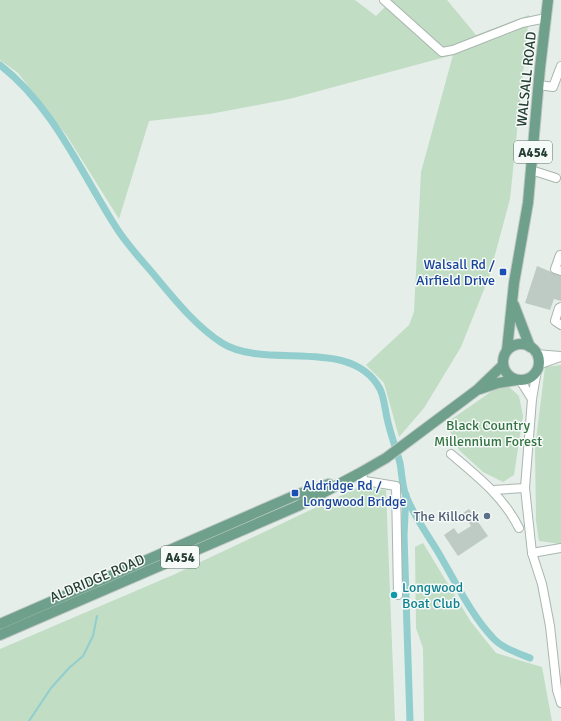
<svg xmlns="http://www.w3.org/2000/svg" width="561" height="721" viewBox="0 0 561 721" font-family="Signika,sans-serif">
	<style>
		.green { fill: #c1ddc4 }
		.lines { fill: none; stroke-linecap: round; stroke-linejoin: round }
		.stream { stroke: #92cece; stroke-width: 2 }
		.canal { stroke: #92cece; stroke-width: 7 }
		.building { fill: #becbc4 }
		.minor-casing { stroke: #a9b6af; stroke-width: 10 }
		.major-casing { stroke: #c2c9c6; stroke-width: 12 }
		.minor { stroke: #fff; stroke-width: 8 }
		.major { stroke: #6ea08b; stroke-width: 10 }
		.transit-dot { fill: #1a4fb4; stroke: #f6faf8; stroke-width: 1.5 }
		.service-dot { fill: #5c6f8a; stroke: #f6faf8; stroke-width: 1.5 }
		.culture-dot { fill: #0f9aa8; stroke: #f6faf8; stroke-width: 1.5 }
		.labels { text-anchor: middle; stroke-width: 3; stroke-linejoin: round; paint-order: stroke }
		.shield { fill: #f6faf8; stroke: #64776f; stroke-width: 1 }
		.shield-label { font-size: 13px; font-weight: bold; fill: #263f34 }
		.street-label { font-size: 14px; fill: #263f34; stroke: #f6faf8 }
		.transit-label { font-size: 14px; fill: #164399; stroke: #f6faf8; text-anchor: end }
		.park-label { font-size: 14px; fill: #337342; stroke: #f6faf8 }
		.service-label { font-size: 14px; fill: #4e5e75; stroke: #f6faf8; text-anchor: end }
		.culture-label { font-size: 14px; fill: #0d838f; stroke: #f6faf8; text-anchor: start }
	</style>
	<rect width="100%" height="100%" fill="#e6eee9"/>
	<g class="green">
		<path d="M0 0H355L376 16 392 0H447L476 35 529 15 510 199 489 277 461 347 424 408 399 437 384 383 366 365 409 325 414 312 421 172 453 55 289 99 210 114 149 121 119 219 67 136 18 73 0 60Z"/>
		<path d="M561 365V544L539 541 536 521 535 448 545 367Z"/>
		<path d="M508 386 519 396 523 416 514 475 503 482 483 472 459 450 446 423 495 389Z"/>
		<path d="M359 487 386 490 395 721H0V649L173 575Z"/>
		<path d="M423 543 471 622 496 653 542 667 552 721H424L423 648 416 628 415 547Z"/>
	</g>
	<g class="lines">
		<path class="stream" d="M29 721 51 688 69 668 83 656 93 636 97 616"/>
		<g class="canal">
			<path d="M0 65C52 105 80 170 114 224 124 241 137 255 150 270 172 296 194 325 222 343 267 371 351 335 380 389 384 397 385 409 387 418 390 433 396 448 400 463 402 474 402 486 406 496 414 516 427 534 438 552 454 579 471 615 493 638 502 648 518 653 530 658"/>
			<path d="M406 495 404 535 410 721"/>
		</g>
	</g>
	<g class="building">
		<path d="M537 266 561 276V301L554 299 550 310 525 303Z"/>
		<path d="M469 509 488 536 458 556 444 535 454 528 458 534 471 526 463 513Z"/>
	</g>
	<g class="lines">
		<defs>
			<g id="minor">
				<path d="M384 0 442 52 453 50 522 23 546 18"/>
				<path d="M539 85 553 87 561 66"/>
				<path d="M531 170 556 178"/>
				<path d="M560 255 555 269 561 271"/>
				<path d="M561 307 559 308 555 321 561 325"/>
				<path d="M536 354 561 356"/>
				<path d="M538 365 560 357"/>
				<path d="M537 370 532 399 525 488 532 553 542 584 550 626 557 690 561 703"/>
				<path d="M520 380 532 399"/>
				<path d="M451 454C477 476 503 496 519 528"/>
				<path d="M360 473 365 481 396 486 398 595"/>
				<path d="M493 490 525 488"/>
				<path d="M532 553 561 548"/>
			</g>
			<g id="major">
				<path d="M514 305 530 347"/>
				<circle cx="521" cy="362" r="18"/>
				<path d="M507 350 514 283 528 203 540 68 548 0"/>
				<path d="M480 389 498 383 517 380"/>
				<path d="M0 624 296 495 329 484"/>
				<path d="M0 635 298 506 360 473 386 458 477 390 503 365"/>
			</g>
		</defs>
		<use href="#minor" class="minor-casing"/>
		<use href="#major" class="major-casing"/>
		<use href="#minor" class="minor"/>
		<use href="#major" class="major"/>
	</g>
	<g class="transit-dot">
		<rect x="499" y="268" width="8" height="8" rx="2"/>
		<rect x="291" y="489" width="8" height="8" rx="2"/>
	</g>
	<circle class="service-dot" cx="487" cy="516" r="4"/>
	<circle class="culture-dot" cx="394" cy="595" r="4"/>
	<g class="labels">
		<g class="shield">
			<rect x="514" y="141" width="38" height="22" rx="3"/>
			<rect x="161" y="546" width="38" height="22" rx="3"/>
		</g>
		<g class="shield-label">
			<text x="533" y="157">A454</text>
			<text x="180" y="562">A454</text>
		</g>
		<g class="street-label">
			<text transform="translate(526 79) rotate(-84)" y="5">WALSALL ROAD</text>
			<text transform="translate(97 578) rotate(-23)" y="5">ALDRIDGE ROAD</text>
		</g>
		<g class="transit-label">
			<text x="495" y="269">Walsall Rd /<tspan x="495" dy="16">Airfield Drive</tspan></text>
			<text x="303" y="490" text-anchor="start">Aldridge Rd /<tspan x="303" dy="16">Longwood Bridge</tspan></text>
		</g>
		<g class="park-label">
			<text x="488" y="430">Black Country<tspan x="488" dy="16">Millennium Forest</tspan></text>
		</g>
		<g class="service-label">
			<text x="479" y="521">The Killock</text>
		</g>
		<g class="culture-label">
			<text x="402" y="592">Longwood<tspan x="402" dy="16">Boat Club</tspan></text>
		</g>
	</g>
</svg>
